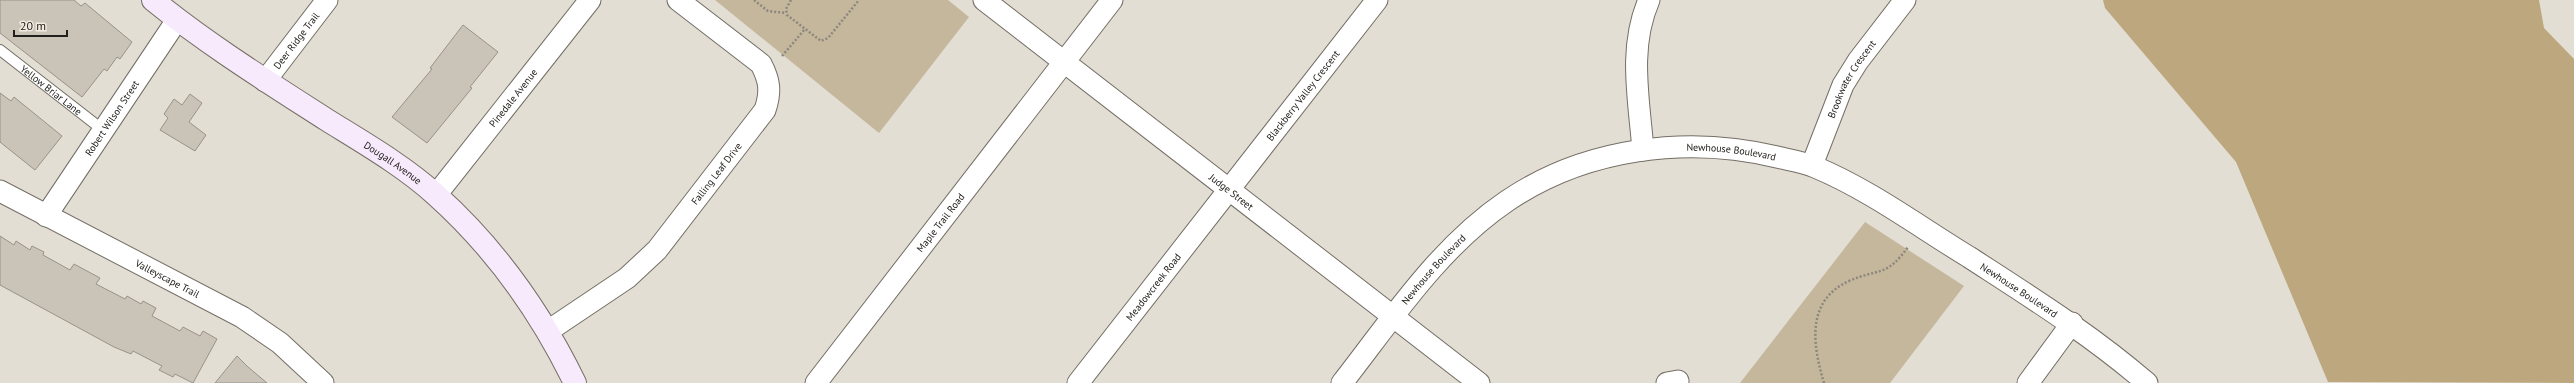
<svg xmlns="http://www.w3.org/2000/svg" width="2574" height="383" viewBox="0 0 2574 383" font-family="'PT Sans',sans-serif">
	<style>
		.green { fill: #c5b79c }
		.forest { fill: #bda77f }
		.building { fill: #c9c3b8; stroke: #989288 }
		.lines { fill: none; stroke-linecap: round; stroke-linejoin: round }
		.lane-casing { stroke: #746e65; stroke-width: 12 }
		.street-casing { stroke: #746e65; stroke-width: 23 }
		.secondary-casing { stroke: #746e65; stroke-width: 24 }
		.path { stroke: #8b877f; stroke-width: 2.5; stroke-dasharray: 2 2; stroke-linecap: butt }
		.lane { stroke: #fff; stroke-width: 10 }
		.street { stroke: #fff; stroke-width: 21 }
		.secondary { stroke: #f6eafc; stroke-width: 22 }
		.labels { text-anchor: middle; stroke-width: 3; stroke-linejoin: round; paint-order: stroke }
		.street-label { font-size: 10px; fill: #22201c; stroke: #f1ebe0 }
	</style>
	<rect width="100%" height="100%" fill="#e3ded3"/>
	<g class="green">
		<path d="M715 0H948L969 17 879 133Z"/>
		<path d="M1865 222 1964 286 1890 383H1740Z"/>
	</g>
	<path class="forest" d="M2103 0H2539L2544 28 2574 59V383L2328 382 2236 162 2105 8Z"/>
	<g class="building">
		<path d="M0 0H74L81 6 85 3 132 42 120 59 117 57 107 71 104 69 82 97 0 33Z"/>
		<path d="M463 25 498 52 470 87 472 88 427 143 392 117 432 69 430 68Z"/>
		<path d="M0 93 11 101 14 97 62 136 35 170 0 142Z"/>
		<path d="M190 94 202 103 189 122 206 135 195 151 160 130 168 118 164 114 174 99 182 105Z"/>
		<path d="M0 236 14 245 16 241 30 250 32 246 44 252 43 255 70 270 74 264 100 278 96 284 125 299 127 296 141 304 143 301 156 308 152 316 180 331 183 327 200 336 203 331 217 339 193 383 175 374 173 377 159 370 162 366 133 351 131 354 114 347 0 285Z"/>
		<path d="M237 356 248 367 267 383H215Z"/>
	</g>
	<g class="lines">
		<defs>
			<g id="lane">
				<path id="s1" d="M0 50 103 130"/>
			</g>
			<g id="street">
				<path id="s2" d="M984 0 1479 383"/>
				<path id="s3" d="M265 81 327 0"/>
				<path d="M1643 150C1639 99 1628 48 1649 0"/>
				<path id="s4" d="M1812 165 1843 85 1858 61 1905 0"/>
				<path id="s5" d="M0 191 242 317 280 343 323 383"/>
				<path id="s6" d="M436 195 590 0"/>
				<path id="s7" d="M46 216 177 20"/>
				<path id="s8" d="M548 331 627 278 657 250 765 110C771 92 770 81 761 64L678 0"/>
				<path id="s9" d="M816 383 1112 0"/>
				<path id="s10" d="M1078 383 1377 0"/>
				<path id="s11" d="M1342 383C1392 319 1439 247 1507 201 1585 148 1687 135 1777 157 1789 160 1803 162 1815 167 1870 190 1918 226 1969 257 2032 298 2090 334 2147 383"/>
				<path d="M1667 383 1678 381"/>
				<path d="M2028 383 2072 323"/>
			</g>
			<g id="secondary">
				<path id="s12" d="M153 0C207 44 268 82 327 120 364 143 404 166 436 195 495 248 541 313 575 383"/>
			</g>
		</defs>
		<use href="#lane" class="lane-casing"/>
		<use href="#street" class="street-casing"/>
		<use href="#secondary" class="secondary-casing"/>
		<g class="path">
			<path d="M754 0 768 11 786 13"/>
			<path d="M791 0 786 9 787 15 821 41 828 38 859 0"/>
			<path d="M782 56 805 29"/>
			<path d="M1824 383C1813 346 1805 301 1849 281 1878 268 1886 278 1908 247"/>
		</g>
		<use href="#lane" class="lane"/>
		<use href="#street" class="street"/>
		<use href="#secondary" class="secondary"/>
	</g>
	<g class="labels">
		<g class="street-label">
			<text dy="4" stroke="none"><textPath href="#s3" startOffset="51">Deer Ridge Trail</textPath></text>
			<text dy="4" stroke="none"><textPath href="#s4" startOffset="95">Brookwater Crescent</textPath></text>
			<text dy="4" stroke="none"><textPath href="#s1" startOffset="65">Yellow Briar Lane</textPath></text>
			<text dy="4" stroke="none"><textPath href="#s10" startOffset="365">Blackberry Valley Crescent</textPath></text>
			<text dy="4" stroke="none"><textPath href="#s6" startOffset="124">Pinedale Avenue</textPath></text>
			<text dy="4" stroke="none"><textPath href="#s7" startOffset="118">Robert Wilson Street</textPath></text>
			<text dy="4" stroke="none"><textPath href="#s11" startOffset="482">Newhouse Boulevard</textPath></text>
			<text dy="4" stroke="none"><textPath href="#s12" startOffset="290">Dougall Avenue</textPath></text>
			<text dy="4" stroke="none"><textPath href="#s8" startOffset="233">Falling Leaf Drive</textPath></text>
			<text dy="4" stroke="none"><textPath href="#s2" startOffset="313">Judge Street</textPath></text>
			<text dy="4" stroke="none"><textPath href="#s9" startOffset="203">Maple Trail Road</textPath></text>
			<text dy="4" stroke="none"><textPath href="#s11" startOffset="146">Newhouse Boulevard</textPath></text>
			<text dy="4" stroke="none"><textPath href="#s5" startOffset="189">Valleyscape Trail</textPath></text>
			<text dy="4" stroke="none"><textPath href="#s10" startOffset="122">Meadowcreek Road</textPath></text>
			<text dy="4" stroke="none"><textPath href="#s11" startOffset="806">Newhouse Boulevard</textPath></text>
		</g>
	</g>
	<path d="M14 30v6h53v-6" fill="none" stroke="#22201c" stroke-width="2"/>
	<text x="20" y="30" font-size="12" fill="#22201c" stroke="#f1ebe0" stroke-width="3" paint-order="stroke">20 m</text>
</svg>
